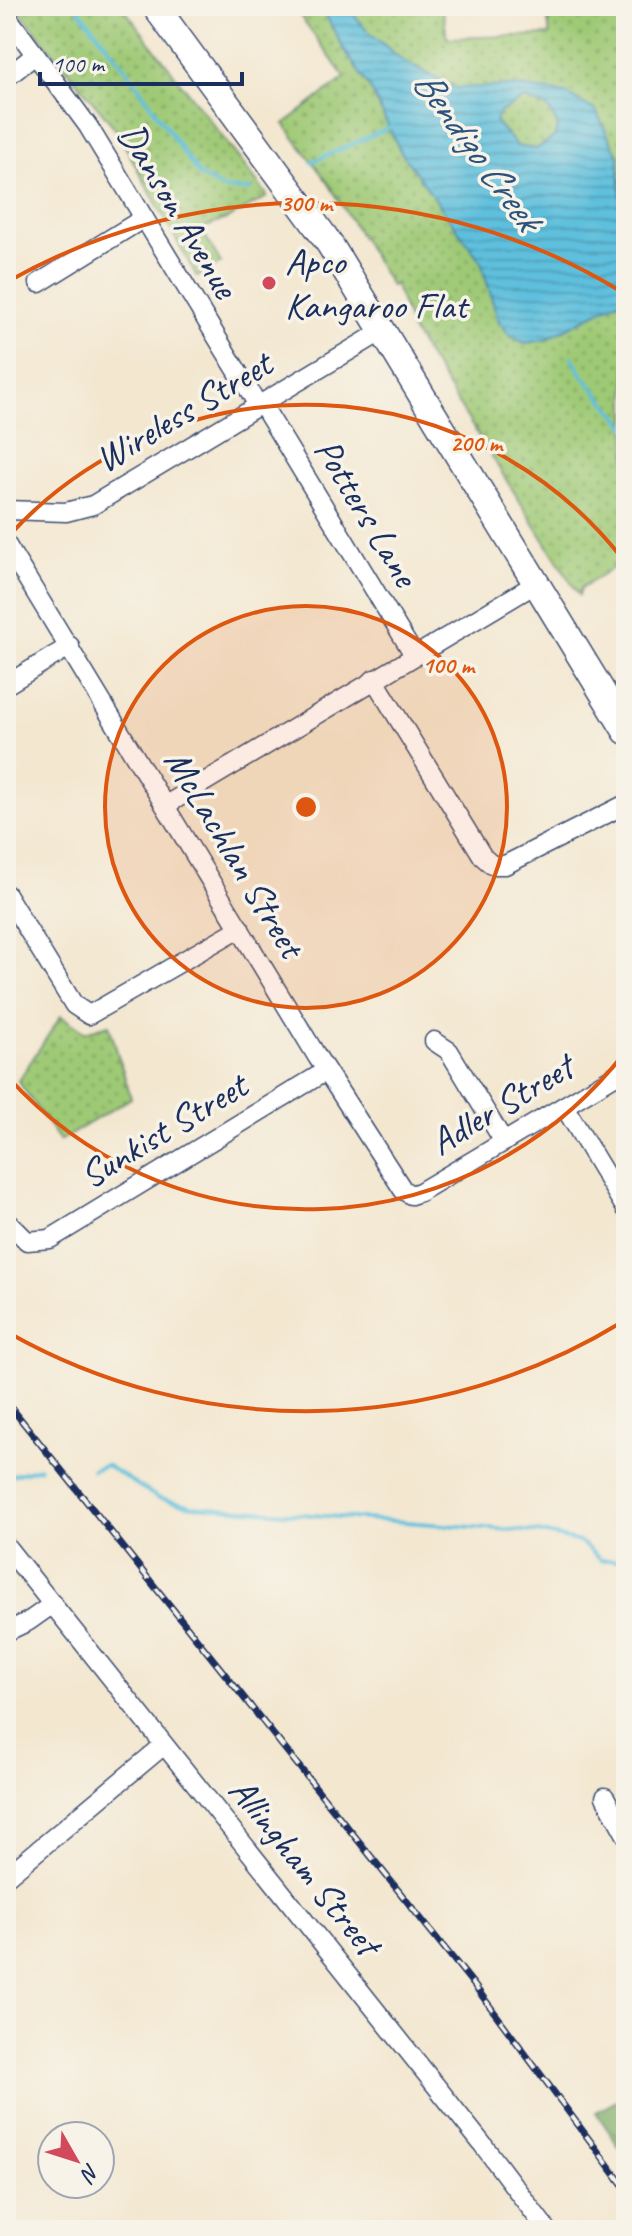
<svg xmlns="http://www.w3.org/2000/svg" width="632" height="2236" viewBox="0 0 632 2236" font-family="Caveat,sans-serif">
	<style>
		.forest { fill: url(#forest-crowns); stroke: #4c6e62; stroke-width: 2 }
		.park { fill: url(#park-dots); stroke: #5c7c6a; stroke-width: 2 }
		.water { fill: url(#water-rules); stroke: #3c789e; stroke-width: 2; fill-rule: evenodd }
		.lines { fill: none; stroke-linecap: round; stroke-linejoin: round }
		.stream { stroke: #5ec0dd; stroke-width: 4 }
		.minor-casing { stroke: #3b4b6f; stroke-width: 21 }
		.highway-casing { stroke: #3b4b6f; stroke-width: 29 }
		.minor { stroke: #fff; stroke-width: 18 }
		.highway { stroke: #fff; stroke-width: 26 }
		.rail-casing { stroke: #1b2f5e; stroke-width: 7 }
		.rail { stroke: #f7f3e8; stroke-width: 4; stroke-dasharray: 12; stroke-linecap: butt }
		.ring { fill: none; stroke: #de5710; stroke-width: 4 }
		.poi-dot { fill: #d1495b; stroke: #f7f3e8; stroke-width: 3 }
		.labels { text-anchor: middle; stroke-width: 7; stroke-linejoin: round; paint-order: stroke }
		.street-label { font-size: 38px; fill: #1b2f5e; stroke: #f7f3e8 }
		.poi-label { font-size: 38px; fill: #1b2f5e; stroke: #f7f3e8; text-anchor: start }
		.water-label { font-size: 40px; font-style: italic; fill: #2c537e; stroke: #f7f3e8 }
		.centre { fill: #de5710; stroke: #f7f3e8; stroke-width: 4 }
		.ring-label { font-size: 24px; text-anchor: middle; font-weight: bold; fill: #de5710; stroke: #f7f3e8; stroke-width: 7; stroke-linejoin: round; paint-order: stroke }
	</style>
	<defs>
		<pattern id="forest-crowns" width="20" height="18" patternUnits="userSpaceOnUse" patternTransform="scale(2)"><rect width="20" height="18" fill="#7ead66"/><path d="M2 6a3 3 0 1 1 6 0M12 15a3 3 0 1 1 6 0" fill="none" stroke="#668d57"/></pattern>
		<pattern id="park-dots" width="8" height="8" patternUnits="userSpaceOnUse" patternTransform="scale(2)"><rect width="8" height="8" fill="#9ec975"/><path d="M2 2h.1M6 6h.1" fill="none" stroke="#80a463" stroke-width="1.8" stroke-linecap="round"/></pattern>
		<pattern id="water-rules" width="6" height="5" patternUnits="userSpaceOnUse" patternTransform="scale(2)"><rect width="6" height="5" fill="#5ec0dd"/><path d="M0 2.5h6" fill="none" stroke="#4d9cb6"/></pattern>
	</defs>
	<rect width="100%" height="100%" fill="#f7f3e8"/>
	<filter id="ink" filterUnits="userSpaceOnUse"><feTurbulence type="fractalNoise" baseFrequency=".0125" numOctaves="2"/><feDisplacementMap in="SourceGraphic" scale="16" xChannelSelector="R" yChannelSelector="G"/><feConvolveMatrix kernelMatrix="1 2 1 2 8 2 1 2 1" color-interpolation-filters="sRGB"/></filter>
	<filter id="wash" filterUnits="userSpaceOnUse"><feTurbulence type="fractalNoise" baseFrequency=".006" numOctaves="4" result="noise"/><feDisplacementMap in="SourceGraphic" scale="32" xChannelSelector="R" yChannelSelector="G"/><feGaussianBlur stdDeviation="1.8" result="paint"/><feColorMatrix in="noise" values="0 0 0 0 0 0 0 0 0 0 0 0 0 0 0 0 0 1.4 0 .05"/><feComposite in="paint" operator="in"/></filter>
	<g filter="url(#wash)">
		<rect width="100%" height="100%" fill="#f3e7d0"/>
		<path class="forest" d="M626 2096V2157L596 2112Z"/>
		<g class="park">
			<path d="M15 6H122L266 194 267 197 229 218 201 229 221 263 197 277 115 128Z"/>
			<path d="M293 6H442L447 38 550 35 546 6H626V560L581 588 579 595 411 329 395 284 391 286 329 184 284 124 345 78Z"/>
			<path d="M61 1016 85 1032 109 1025 131 1098 60 1141 18 1081Z"/>
		</g>
		<path class="water" d="M321 6H346L369 32 402 60 456 88 510 86 565 93 596 111 619 157 622 228 626 235V297L545 340 525 343 510 336 498 320 481 262 400 151 371 90 343 48ZM524 99 548 108 558 126 554 137 536 149 517 146 495 121 499 113Z"/>
		<g class="lines">
			<g class="stream">
				<path d="M76 6 131 76 199 175 223 189 250 190"/>
				<path d="M312 162 393 126"/>
				<path d="M572 357 582 375 626 426"/>
				<path d="M92 1470 106 1465 158 1498 192 1506 538 1532 580 1542 601 1560H626"/>
				<path d="M6 1477 40 1468"/>
			</g>
		</g>
	</g>
	<g filter="url(#ink)">
		<g class="lines">
			<defs>
				<g id="minor">
					<path d="M6 15 88 126 258 405"/>
					<path d="M6 78 35 55"/>
					<path d="M39 283 144 218"/>
					<path d="M261 403 414 655"/>
					<path d="M6 510 66 512 93 505 384 330"/>
					<path d="M6 544 318 1058 403 1190 411 1195 420 1192 626 1069"/>
					<path d="M374 679 483 857 492 865H505L626 804"/>
					<path d="M6 685 70 646"/>
					<path d="M166 805 537 583"/>
					<path d="M6 894 74 1005 89 1015 240 928"/>
					<path d="M434 1041 449 1051 504 1142"/>
					<path d="M564 1106 626 1209"/>
					<path d="M6 1220 27 1241 50 1239 326 1071"/>
					<path d="M6 1546 483 2145 547 2230"/>
					<path d="M6 1632 29 1621 53 1604"/>
					<path d="M605 1797 626 1835"/>
					<path d="M6 1877 164 1745"/>
				</g>
				<path id="highway" d="M155 6 329 243 626 731"/>
			</defs>
			<use href="#minor" class="minor-casing"/>
			<use href="#highway" class="highway-casing"/>
			<use href="#minor" class="minor"/>
			<use href="#highway" class="highway"/>
			<defs>
				<path id="rail" d="M6 1401 474 1985 626 2189"/>
			</defs>
			<use href="#rail" class="rail-casing"/>
			<use href="#rail" class="rail"/>
		</g>
	</g>
	<circle cx="306" cy="807" r="201" fill="#de5710" fill-opacity=".12"/>
	<g class="ring">
		<circle cx="306" cy="807" r="201"/>
		<path d="M625 1052A402 402 0 0 1 7 1076M7 538A402 402 0 0 1 625 562"/>
		<path d="M622 1322A604 604 0 0 1 9 1333M9 281A604 604 0 0 1 622 292"/>
	</g>
	<circle class="poi-dot" cx="269" cy="283" r="8"/>
	<g class="labels">
		<g class="street-label">
			<text transform="translate(179 210) rotate(59)" y="13">Danson Avenue</text>
			<text transform="translate(183 411) rotate(-31)" y="13">Wireless Street</text>
			<text transform="translate(367 512) rotate(59)" y="13">Potters Lane</text>
			<text transform="translate(235 853) rotate(59)" y="13">McLachlan Street</text>
			<text transform="translate(501 1104) rotate(-31)" y="13">Adler Street</text>
			<text transform="translate(163 1130) rotate(-31)" y="13">Sunkist Street</text>
			<text transform="translate(305 1866) rotate(51)" y="13">Allingham Street</text>
		</g>
		<g class="poi-label">
			<text x="285" y="274">Apco<tspan x="285" dy="44">Kangaroo Flat</tspan></text>
		</g>
		<g class="water-label">
			<text transform="translate(478 149) rotate(54)" y="14">Bendigo Creek</text>
		</g>
	</g>
	<circle cx="306" cy="807" r="12" class="centre"/>
	<g class="ring-label">
		<text x="306" y="211">300 m</text>
		<text x="476" y="451">200 m</text>
		<text x="448" y="673">100 m</text>
	</g>
	<rect width="632" height="2236" fill="none" stroke="#f7f3e8" stroke-width="32"/>
	<g transform="translate(76 2160) rotate(129)"><circle r="38" fill="#f7f3e8" stroke="#9fa5b1" stroke-width="2"/>
	<path d="M0-6L14 30L0 20L-14 30Z" fill="#d1495b"/>
	<text y="-12" font-size="22" font-weight="bold" text-anchor="middle" fill="#1b2f5e">N</text>
	</g>
	<path d="M40 72v12h202v-12" fill="none" stroke="#1b2f5e" stroke-width="4"/>
	<text x="52" y="72" font-size="24" fill="#1b2f5e" stroke="#f7f3e8" stroke-width="6" paint-order="stroke">100 m</text>
</svg>
